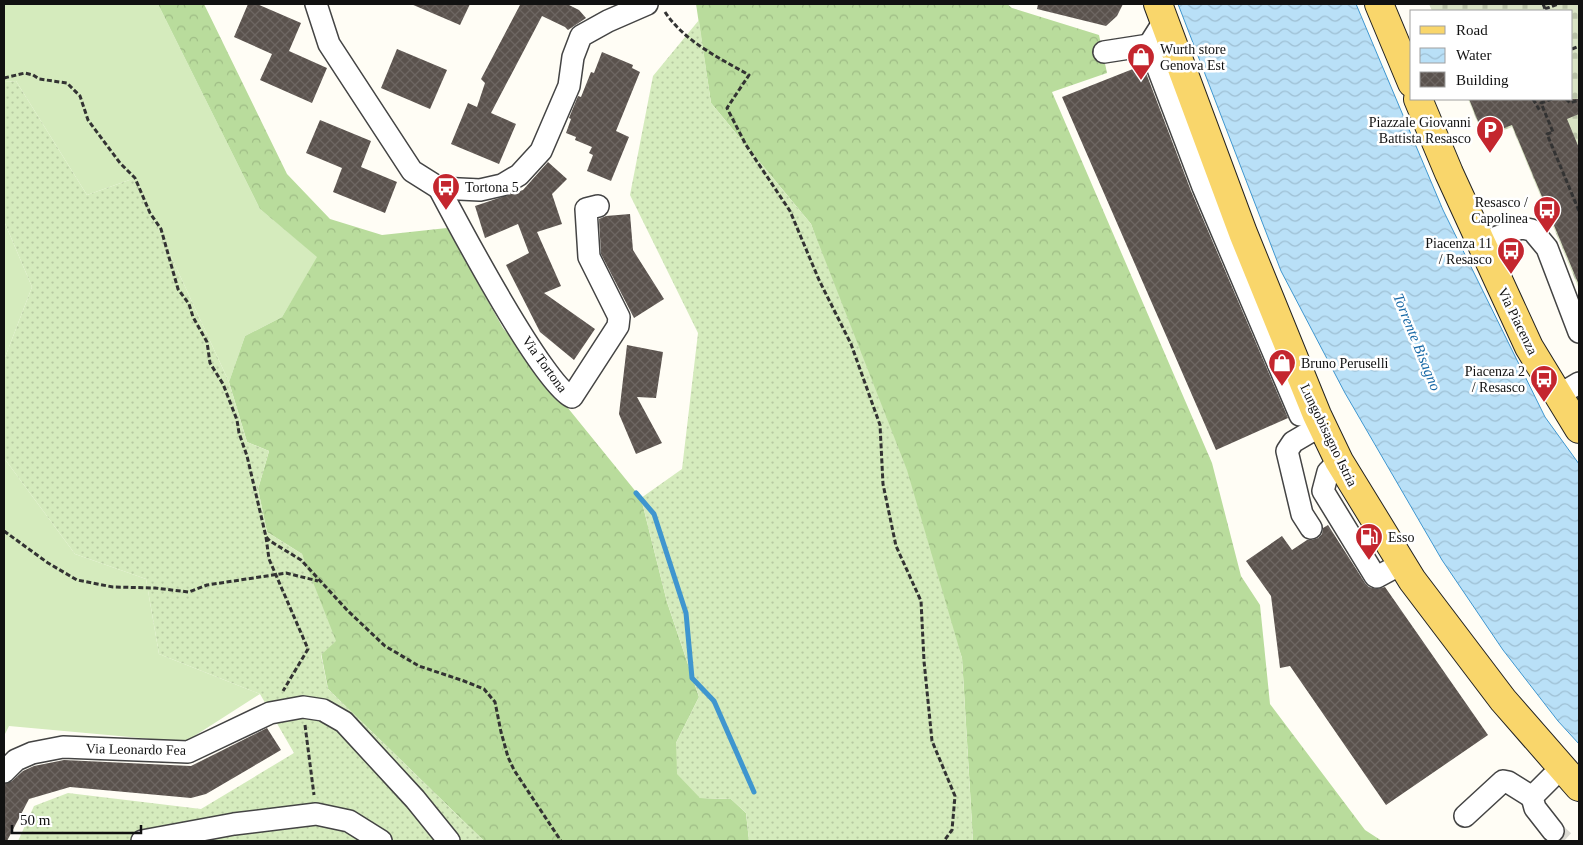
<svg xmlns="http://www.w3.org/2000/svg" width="1583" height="845" viewBox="0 0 1583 845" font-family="'Times New Roman',serif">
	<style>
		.grass { fill: #d5ebbd }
		.forest { fill: url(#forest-crowns) }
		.cemetery { fill: url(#cemetery-stones) }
		.garden { fill: url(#garden-dots) }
		.water { fill: url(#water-waves); stroke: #3f96cf }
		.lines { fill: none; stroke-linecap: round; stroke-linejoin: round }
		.stream { stroke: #3f96cf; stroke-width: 5 }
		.building { fill: url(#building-cross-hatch) }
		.minor-tunnel { stroke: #dbdad3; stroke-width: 21; stroke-dasharray: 21 11; stroke-linecap: butt }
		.minor-casing { stroke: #444; stroke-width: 24 }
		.major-casing { stroke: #222; stroke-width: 30 }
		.path { stroke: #333; stroke-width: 3; stroke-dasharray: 5 2.5; stroke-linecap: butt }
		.minor { stroke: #fff; stroke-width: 21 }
		.major { stroke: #f9d66b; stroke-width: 28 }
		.labels { text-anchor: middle; stroke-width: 5; stroke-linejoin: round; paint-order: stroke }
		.poi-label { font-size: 14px; fill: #111; stroke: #fff; text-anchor: start }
		.street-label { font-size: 14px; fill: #111; stroke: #fff }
		.water-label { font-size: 15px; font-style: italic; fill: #1768a6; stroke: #fff }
	</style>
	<defs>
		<pattern id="forest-crowns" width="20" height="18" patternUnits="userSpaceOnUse" patternTransform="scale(1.25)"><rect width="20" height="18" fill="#b9dc9c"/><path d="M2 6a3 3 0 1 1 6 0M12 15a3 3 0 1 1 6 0" fill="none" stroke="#9ebc85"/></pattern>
		<pattern id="cemetery-stones" width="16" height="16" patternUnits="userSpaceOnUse" patternTransform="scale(1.25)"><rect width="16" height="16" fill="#d9e3c4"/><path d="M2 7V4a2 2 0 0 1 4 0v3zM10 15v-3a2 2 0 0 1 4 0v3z" fill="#b9c2a7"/></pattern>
		<pattern id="garden-dots" width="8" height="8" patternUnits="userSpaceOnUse" patternTransform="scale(1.25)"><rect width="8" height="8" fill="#d5ebbd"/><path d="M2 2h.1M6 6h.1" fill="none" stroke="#b6c8a1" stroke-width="1.8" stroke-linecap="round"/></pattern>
		<pattern id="water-waves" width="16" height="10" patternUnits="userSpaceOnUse" patternTransform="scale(1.25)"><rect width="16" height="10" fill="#b9e0f7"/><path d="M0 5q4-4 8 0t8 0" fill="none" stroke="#9ebfd3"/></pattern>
		<pattern id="building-cross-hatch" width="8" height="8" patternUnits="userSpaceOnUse" patternTransform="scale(1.25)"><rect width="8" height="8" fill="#5a524d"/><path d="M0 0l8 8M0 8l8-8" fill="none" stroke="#6d6662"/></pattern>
	</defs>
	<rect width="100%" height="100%" fill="#fffdf5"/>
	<g class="grass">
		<path d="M4 4H158L260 209 318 257 282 317 245 336 229 382 135 178 87 195 16 81 4 82Z"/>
		<path d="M4 221 32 287 4 360Z"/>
		<path d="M4 458 75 554 146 579 159 654 260 694 185 742 9 726 4 736Z"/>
	</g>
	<g class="forest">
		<path d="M158 4H204L287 174 330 219 382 235 447 228 503 328 641 498 667 602 699 697 676 743 700 798 731 799 746 813 749 841H484L328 689 302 554 267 532 258 489 269 451 247 442 229 382 245 336 282 317 317 257 260 209Z"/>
		<path d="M696 4H1007L1012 8 1099 35 1107 73 1052 92 1212 463 1241 576 1260 605 1270 704 1365 830 1382 841H973L962 658 811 224 711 103Z"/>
	</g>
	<path class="cemetery" d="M1429 4H1579V289L1512 127 1484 138 1468 99H1572V11H1432Z"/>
	<g class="garden">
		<path d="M699 20 711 103 811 224 907 470 962 658 973 841H749L746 813 731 799 700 798 677 774 676 743 699 697 667 602 641 498 682 469 698 333 630 195 653 76Z"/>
		<path d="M16 81 87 195 135 178 229 382 247 442 269 451 258 489 267 532 302 554 336 641 321 655 328 689 484 841H18L34 806 68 793 201 809 294 753 260 694 159 654 146 579 75 554 4 458V360L32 287 4 221V82Z"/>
	</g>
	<path class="water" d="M1178 4H1356L1443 210 1545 417 1579 464V744L1558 721 1503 650 1442 560 1345 393 1281 271Z"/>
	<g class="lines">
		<path class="stream" d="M636 493 654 514 686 613 692 678 714 701 754 792"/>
	</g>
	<g class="building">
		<path d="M248 4H257L301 23 289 51 327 68 312 103 260 80 272 54 234 37Z"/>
		<path d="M411 4H470L460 25Z"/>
		<path d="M516 4H567L579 10 586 18 568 30 565 27 542 16 491 113 516 124 499 164 451 144 468 103 477 107 485 83 481 79 520 5Z"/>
		<path d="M1038 4H1123L1117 16 1106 26 1037 9Z"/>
		<path d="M397 49 447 70 430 109 381 88Z"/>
		<path d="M602 52 633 65 632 68 640 72 616 131 629 137 611 181 587 171 593 155 589 153 592 147 575 140 576 137 566 133 571 119 569 118 578 96 581 97 591 72 594 73Z"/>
		<path d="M1143 65 1191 191 1288 418 1216 450 1062 97Z"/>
		<path d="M1469 99H1579V114L1567 119 1579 148V285L1512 125 1484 136Z"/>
		<path d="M320 120 371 141 361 167 397 182 385 213 333 192 342 168 306 153Z"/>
		<path d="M548 162 567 179 552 194 562 224 537 232 561 286 544 293 595 329 574 360 540 332 506 265 529 253 518 224 485 238 475 206 523 190Z"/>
		<path d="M630 214 633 250 664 299 634 318 601 254 599 219 606 216Z"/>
		<path d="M627 345 663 352 656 398 637 397 662 443 636 454 619 414Z"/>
		<path d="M1328 525 1365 583 1369 587 1377 589 1385 587 1488 735 1386 805 1290 666 1280 668 1271 596 1246 561 1282 536 1292 550 1307 540H1312L1318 538 1322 534 1323 528Z"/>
		<path d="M267 728 281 750 206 794 191 798 70 787 29 799 7 841H4V784L12 781 23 771 34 766 64 760 191 766Z"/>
	</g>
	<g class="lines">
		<path class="minor-tunnel" d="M1553 831 1564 841"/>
		<defs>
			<g id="minor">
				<path d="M316 4 329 44 412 171 439 188 480 190 502 185 519 175 541 151 569 86 573 57 581 36 608 21 647 4"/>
				<path d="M1161 26 1149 45 1203 187 1300 415H1317"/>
				<path d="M1104 52 1149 45"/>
				<path d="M439 188C457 222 544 387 572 397L618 326 619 317 589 257 586 209 598 206"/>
				<path d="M1481 243 1521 228 1532 230 1547 248 1579 332"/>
				<path d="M1559 395 1579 383"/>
				<path d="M1339 461 1328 472 1323 491 1375 576 1377 577 1401 564"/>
				<path d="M1311 528 1302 514 1287 451 1293 442 1322 425"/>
				<path d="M4 772 16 760 32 753 63 747 188 752 270 713 303 707 323 710 344 722 415 799 449 841"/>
				<path d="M1465 816 1503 781 1508 782 1532 797"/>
				<path d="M1553 831 1535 808 1532 797 1561 768"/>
				<path d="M142 841 234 824 316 814 349 821 381 841"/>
			</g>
			<g id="major">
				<path d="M1158 4 1243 233 1317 415 1339 461 1412 580 1503 700 1579 787"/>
				<path d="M1379 4 1412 83"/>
				<path d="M1418 99 1449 173 1529 347 1579 429"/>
			</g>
		</defs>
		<use href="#minor" class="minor-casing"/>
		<use href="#major" class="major-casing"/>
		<g class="path">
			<path d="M1543 4 1546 11"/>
			<path d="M1545 9 1558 4"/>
			<path d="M665 12C684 41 719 58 749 75L727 108 746 145 790 211 819 280 851 344 880 425 883 484 896 546 921 601 924 661 932 741 955 796 952 830 944 841"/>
			<path d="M1572 49 1579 46"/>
			<path d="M4 78 25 73 33 75 39 79 67 83 80 96 88 120 120 163 135 178 150 213 161 229 178 289 189 304 193 317 207 342 210 363 223 384 237 420 239 433 247 456 266 537 270 541 301 560 348 611 385 646 419 666 464 681 484 689 495 702 501 732 508 757 514 770 561 841"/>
			<path d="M1533 99 1540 111"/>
			<path d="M1552 99 1541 103 1553 132 1547 134 1579 211"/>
			<path d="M1566 99 1570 103 1579 100"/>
			<path d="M4 531 48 563 77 580 113 587 155 588 189 592 207 585 286 573 318 581"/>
			<path d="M266 537 269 559 308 649 283 691"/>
			<path d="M305 725 314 795"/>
		</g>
		<use href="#minor" class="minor"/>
		<use href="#major" class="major"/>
	</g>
	<defs>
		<symbol id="shop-pin" viewBox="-11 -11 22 30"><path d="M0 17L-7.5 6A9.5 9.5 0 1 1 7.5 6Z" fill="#c4262e" stroke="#fff"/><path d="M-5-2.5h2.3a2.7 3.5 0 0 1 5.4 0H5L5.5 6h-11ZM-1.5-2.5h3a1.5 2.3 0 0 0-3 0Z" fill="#fff"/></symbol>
		<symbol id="parking-pin" viewBox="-11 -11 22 30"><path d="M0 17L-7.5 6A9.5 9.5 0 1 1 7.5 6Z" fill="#c4262e" stroke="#fff"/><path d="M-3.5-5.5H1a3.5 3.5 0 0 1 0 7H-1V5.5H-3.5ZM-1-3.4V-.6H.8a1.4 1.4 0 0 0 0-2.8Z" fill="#fff"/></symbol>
		<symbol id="bus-pin" viewBox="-11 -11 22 30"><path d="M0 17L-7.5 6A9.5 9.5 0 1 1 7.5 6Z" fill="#c4262e" stroke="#fff"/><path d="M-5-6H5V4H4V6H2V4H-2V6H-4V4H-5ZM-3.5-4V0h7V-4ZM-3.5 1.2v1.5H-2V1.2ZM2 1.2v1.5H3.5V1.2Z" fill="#fff"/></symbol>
		<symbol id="fuel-pin" viewBox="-11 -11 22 30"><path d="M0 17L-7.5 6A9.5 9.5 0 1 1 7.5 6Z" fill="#c4262e" stroke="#fff"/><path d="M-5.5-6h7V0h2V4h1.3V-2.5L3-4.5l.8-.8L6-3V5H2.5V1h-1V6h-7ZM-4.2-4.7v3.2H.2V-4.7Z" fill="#fff"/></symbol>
	</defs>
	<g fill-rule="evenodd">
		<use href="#shop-pin" x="1125" y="41" width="32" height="43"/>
		<use href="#parking-pin" x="1474" y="114" width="32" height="43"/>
		<use href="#bus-pin" x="430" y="171" width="32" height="43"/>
		<use href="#bus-pin" x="1531" y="194" width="32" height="43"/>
		<use href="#bus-pin" x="1495" y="235" width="32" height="43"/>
		<use href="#shop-pin" x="1266" y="347" width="32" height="43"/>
		<use href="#bus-pin" x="1528" y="363" width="32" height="43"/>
		<use href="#fuel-pin" x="1353" y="521" width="32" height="43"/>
	</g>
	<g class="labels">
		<g class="poi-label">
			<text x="1160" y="54">Wurth store<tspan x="1160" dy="16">Genova Est</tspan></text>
			<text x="1471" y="127" text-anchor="end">Piazzale Giovanni<tspan x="1471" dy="16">Battista Resasco</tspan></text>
			<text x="465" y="192">Tortona 5</text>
			<text x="1528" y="207" text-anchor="end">Resasco /<tspan x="1528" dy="16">Capolinea</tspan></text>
			<text x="1492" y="248" text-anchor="end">Piacenza 11<tspan x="1492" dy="16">/ Resasco</tspan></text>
			<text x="1301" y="368">Bruno Peruselli</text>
			<text x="1525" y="376" text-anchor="end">Piacenza 2<tspan x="1525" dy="16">/ Resasco</tspan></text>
			<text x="1388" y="542">Esso</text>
		</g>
		<g class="street-label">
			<text transform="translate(1518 321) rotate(64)" y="5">Via Piacenza</text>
			<text transform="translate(545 364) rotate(54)" y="5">Via Tortona</text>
			<text transform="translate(1329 435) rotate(64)" y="5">Lungobisagno Istria</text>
			<text transform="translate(136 749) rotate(1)" y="5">Via Leonardo Fea</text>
		</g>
		<g class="water-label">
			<text transform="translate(1417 342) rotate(68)" y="5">Torrente Bisagno</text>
		</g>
	</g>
	<rect width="1583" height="845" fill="none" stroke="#111111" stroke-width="10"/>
	<rect x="1410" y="10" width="162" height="90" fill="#ffffff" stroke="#a0a0a0"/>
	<rect x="1420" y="26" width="25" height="8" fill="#f9d66b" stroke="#a0a0a0"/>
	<text x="1456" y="35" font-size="15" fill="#111111">Road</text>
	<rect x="1420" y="48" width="25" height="15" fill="url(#water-waves)" stroke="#a0a0a0"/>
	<text x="1456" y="60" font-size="15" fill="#111111">Water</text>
	<rect x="1420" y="72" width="25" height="15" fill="url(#building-cross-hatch)" stroke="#a0a0a0"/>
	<text x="1456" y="85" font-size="15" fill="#111111">Building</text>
	<path d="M12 825v8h129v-8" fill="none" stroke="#111111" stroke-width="2.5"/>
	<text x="20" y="825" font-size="15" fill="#111111" stroke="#ffffff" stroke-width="4" paint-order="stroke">50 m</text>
</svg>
